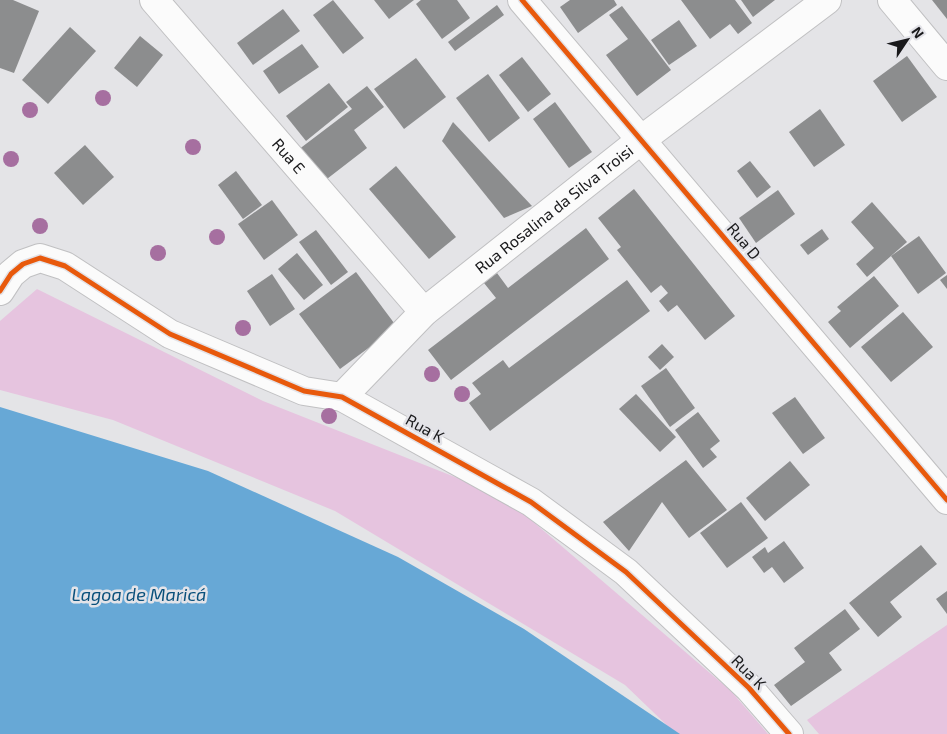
<svg xmlns="http://www.w3.org/2000/svg" width="947" height="734" viewBox="0 0 947 734" font-family="'Exo 2',sans-serif">
	<style>
		.green { fill: #e6c4df }
		.water { fill: #67a8d6 }
		.building { fill: #8c8d8e }
		.lines { fill: none; stroke-linecap: round; stroke-linejoin: round }
		.minor-casing { stroke: #c0c0c2; stroke-width: 30 }
		.minor { stroke: #fbfbfb; stroke-width: 28 }
		.cycleway-casing { stroke: #e3e3e8; stroke-width: 8 }
		.cycleway { stroke: #e8590c; stroke-width: 5 }
		.tree { fill: #a66fa0 }
		.labels { text-anchor: middle; stroke-width: 5; stroke-linejoin: round; paint-order: stroke }
		.street-label { font-size: 16px; fill: #19191b; stroke: #e3e3e8 }
		.water-label { font-size: 18px; font-style: italic; fill: #0a507b; stroke: #e3e3e8 }
	</style>
	<rect width="100%" height="100%" fill="#e4e4e7"/>
	<g class="green">
		<path d="M37 289 263 401 503 496 731 691 768 734H676L625 685 335 511 113 420 0 390V321Z"/>
		<path d="M947 625V734H819L807 720Z"/>
	</g>
	<path class="water" d="M0 407 208 471 398 557 524 629 680 734H0Z"/>
	<g class="building">
		<path d="M0 0H13L39 11 14 73 0 68Z"/>
		<path d="M333 0 364 38 343 54 313 15Z"/>
		<path d="M374 0H414L389 19Z"/>
		<path d="M421 0H457L470 18 442 39 416 4Z"/>
		<path d="M570 0H614L617 5 578 33 560 7Z"/>
		<path d="M681 0H735L752 23 738 34 730 24 710 39Z"/>
		<path d="M741 0H775L753 17Z"/>
		<path d="M932 0H947V19Z"/>
		<path d="M497 5 504 15 455 51 448 42Z"/>
		<path d="M622 6 671 70 637 96 606 55 628 39 609 15Z"/>
		<path d="M283 9 300 31 253 65 237 43Z"/>
		<path d="M679 20 697 46 669 65 651 40Z"/>
		<path d="M70 27 96 51 48 104 22 80Z"/>
		<path d="M140 36 163 55 137 87 114 68Z"/>
		<path d="M302 44 319 67 279 94 263 71Z"/>
		<path d="M907 56 937 97 902 122 873 81Z"/>
		<path d="M522 57 551 94 528 112 499 75Z"/>
		<path d="M416 58 446 97 404 129 374 89Z"/>
		<path d="M488 74 520 118 489 142 456 98Z"/>
		<path d="M329 83 348 107 306 141 286 116Z"/>
		<path d="M367 86 384 107 354 130 367 148 323 182 298 150 352 109 346 102Z"/>
		<path d="M555 102 592 152 569 168 533 119Z"/>
		<path d="M820 109 845 145 814 167 789 132Z"/>
		<path d="M453 122 532 206 504 218 442 141Z"/>
		<path d="M85 145 114 177 83 205 54 173Z"/>
		<path d="M750 161 771 187 757 198 737 171Z"/>
		<path d="M396 166 456 237 429 259 369 189Z"/>
		<path d="M236 171 262 205 243 219 218 185Z"/>
		<path d="M634 189 735 316 705 340 677 305 668 312 659 301 668 293 661 285 651 293 617 250 621 247 598 218Z"/>
		<path d="M778 190 795 214 756 243 739 218Z"/>
		<path d="M272 200 298 235 264 260 238 224Z"/>
		<path d="M872 202 907 242 867 277 856 264 874 248 851 222Z"/>
		<path d="M586 228 609 259 451 380 428 350 496 298 484 283 497 273 508 288Z"/>
		<path d="M822 229 829 239 808 255 800 245Z"/>
		<path d="M316 230 348 272 331 285 299 242Z"/>
		<path d="M919 236 946 273 918 294 891 256Z"/>
		<path d="M297 253 323 285 304 300 278 269Z"/>
		<path d="M356 272 397 327 340 369 299 314Z"/>
		<path d="M272 274 295 309 270 326 247 291Z"/>
		<path d="M947 275V289L940 280Z"/>
		<path d="M874 276 899 306 850 348 828 322 841 311 837 307Z"/>
		<path d="M627 280 650 311 490 431 469 403 481 394 472 383 503 360 509 368Z"/>
		<path d="M903 312 933 347 891 382 861 347Z"/>
		<path d="M662 344 674 357 660 370 648 357Z"/>
		<path d="M666 368 695 408 670 427 641 386Z"/>
		<path d="M636 394 676 437 660 452 619 409Z"/>
		<path d="M795 397 825 438 803 454 772 413Z"/>
		<path d="M698 412 720 441 710 449 717 457 703 468 675 430Z"/>
		<path d="M686 460 727 510 689 538 662 502 629 551 603 522Z"/>
		<path d="M790 461 810 485 765 521 746 498Z"/>
		<path d="M741 502 768 538 727 568 700 533Z"/>
		<path d="M784 541 804 568 784 583 772 567 764 573 752 557 765 547 768 553Z"/>
		<path d="M921 545 937 564 890 602 902 617 878 637 849 603Z"/>
		<path d="M947 591V614L936 599Z"/>
		<path d="M845 609 860 629 829 653 842 670 791 706 774 685 805 662 794 648Z"/>
	</g>
	<g class="lines">
		<defs>
			<g id="minor">
				<path id="s1" d="M154 0 424 312"/>
				<path d="M522 0 947 500"/>
				<path d="M892 0 947 66"/>
				<path d="M0 291 11 274 23 264 40 258 65 266 170 334 304 391 342 397 531 502 626 572 749 688 789 734"/>
				<path id="s2" d="M342 397 424 312 641 140 827 0"/>
			</g>
		</defs>
		<use href="#minor" class="minor-casing"/>
		<use href="#minor" class="minor"/>
		<defs>
			<g id="cycleway">
				<path d="M522 0 947 500"/>
				<path d="M0 291 11 274 23 264 40 258 65 266 170 334 304 391 342 397 531 502 626 572 749 688 789 734"/>
			</g>
		</defs>
		<use href="#cycleway" class="cycleway-casing"/>
		<use href="#cycleway" class="cycleway"/>
	</g>
	<g class="tree">
		<circle cx="103" cy="98" r="8"/>
		<circle cx="30" cy="110" r="8"/>
		<circle cx="193" cy="147" r="8"/>
		<circle cx="11" cy="159" r="8"/>
		<circle cx="40" cy="226" r="8"/>
		<circle cx="217" cy="237" r="8"/>
		<circle cx="158" cy="253" r="8"/>
		<circle cx="243" cy="328" r="8"/>
		<circle cx="432" cy="374" r="8"/>
		<circle cx="462" cy="394" r="8"/>
		<circle cx="329" cy="416" r="8"/>
	</g>
	<g class="labels">
		<g class="street-label">
			<text dy="6" stroke="none"><textPath href="#s1" startOffset="206">Rua E</textPath></text>
			<text dy="6" stroke="none"><textPath href="#s2" startOffset="284">Rua Rosalina da Silva Troisi</textPath></text>
			<text transform="translate(744 241) rotate(50)" y="6">Rua D</text>
			<text transform="translate(425 428) rotate(29)" y="6">Rua K</text>
			<text transform="translate(749 672) rotate(45)" y="6">Rua K</text>
		</g>
		<g class="water-label">
			<text x="139" y="601">Lagoa de Maricá</text>
		</g>
	</g>
	<g transform="translate(907 40) rotate(55)" stroke="#e3e3e8" stroke-width="4" paint-order="stroke">
	<path d="M0-4L9 19L0 12L-9 19Z" fill="#19191b"/>
	<text y="-8" font-size="14" font-weight="bold" text-anchor="middle" fill="#19191b">N</text>
	</g>
</svg>
